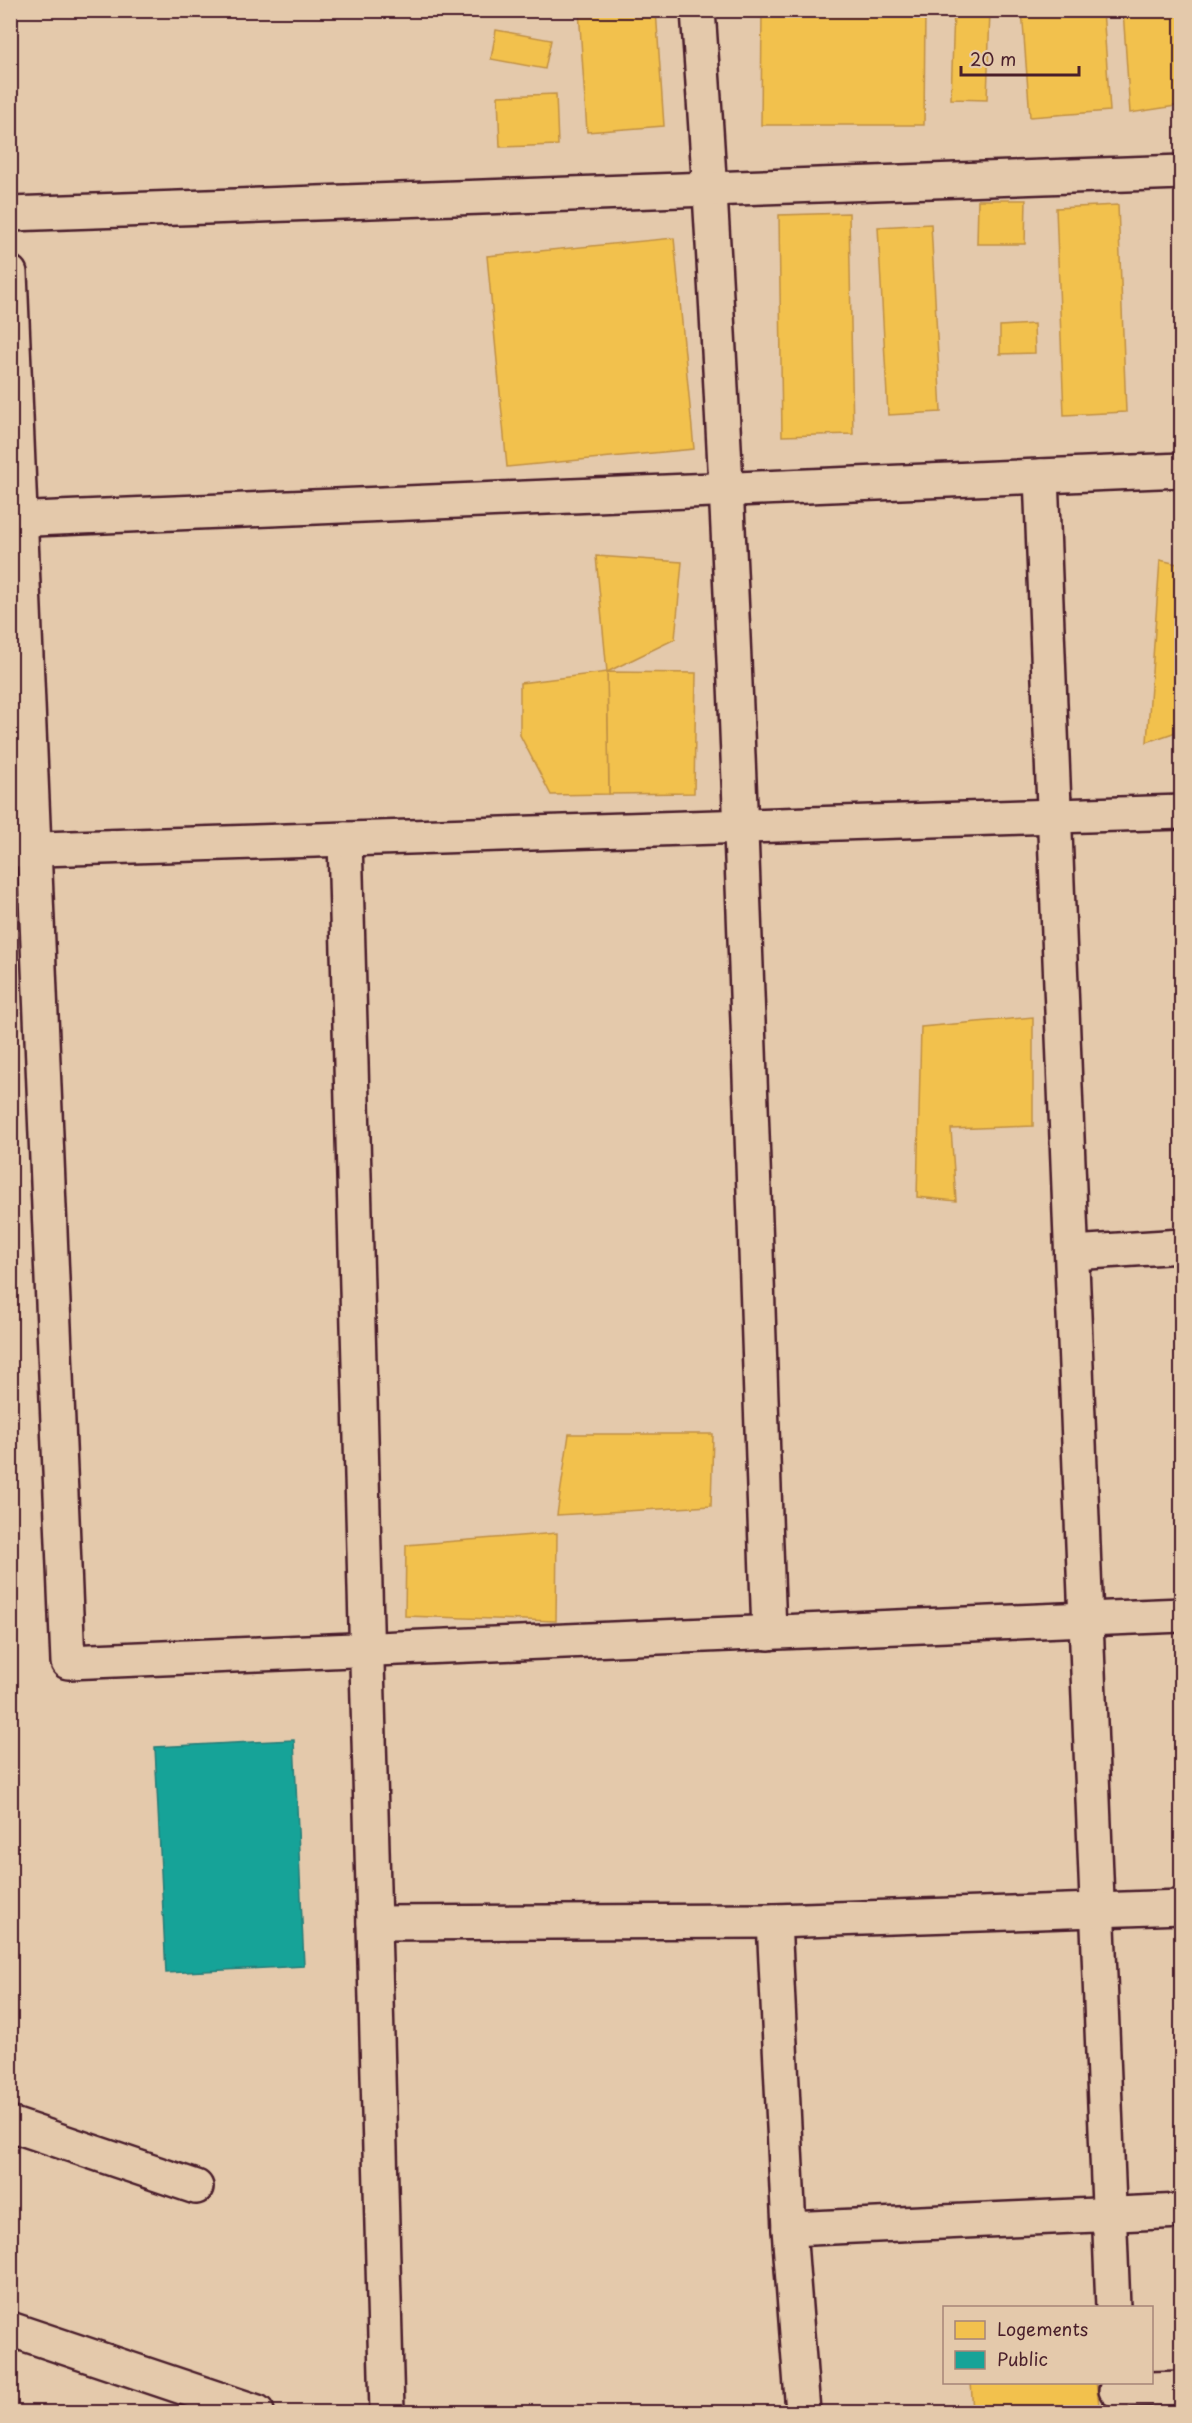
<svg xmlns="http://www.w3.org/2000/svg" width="1192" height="2423" viewBox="0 0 1192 2423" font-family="'Playpen Sans',sans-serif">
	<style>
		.homes { fill: #f2c14e; stroke: #c09044; stroke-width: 1.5 }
		.public { fill: #17a398; stroke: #267b77; stroke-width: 1.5 }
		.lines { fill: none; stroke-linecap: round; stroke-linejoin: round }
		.minor-casing { stroke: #4a1f2b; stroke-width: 38 }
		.minor { stroke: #e4c9ab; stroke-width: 33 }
	</style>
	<rect width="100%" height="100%" fill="#e4c9ab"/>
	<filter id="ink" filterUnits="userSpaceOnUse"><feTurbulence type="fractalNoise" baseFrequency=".0167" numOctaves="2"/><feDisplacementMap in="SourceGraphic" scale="12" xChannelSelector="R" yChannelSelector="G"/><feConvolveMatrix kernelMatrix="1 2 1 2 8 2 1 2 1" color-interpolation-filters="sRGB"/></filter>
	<g filter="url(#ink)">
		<g class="homes">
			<path d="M579 10H656L664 126 587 132Z"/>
			<path d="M762 10H925L924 125H761Z"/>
			<path d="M954 10H990L987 100 951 99Z"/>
			<path d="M1022 10H1103L1110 111 1030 117Z"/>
			<path d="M1123 10H1182V105L1130 113Z"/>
			<path d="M496 30 551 40 545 69 491 59Z"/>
			<path d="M556 94 558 145 500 147 498 96Z"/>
			<path d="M978 200H1026L1025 244H977Z"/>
			<path d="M1118 205 1126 412 1064 415 1056 208Z"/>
			<path d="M849 213 853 434 782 436 779 215Z"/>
			<path d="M931 224 941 412 888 415 878 227Z"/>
			<path d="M674 238 694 449 507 467 487 256Z"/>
			<path d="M1034 324 1035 353 1000 354V326Z"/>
			<path d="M596 556 682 562 675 639 607 672Z"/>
			<path d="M1160 560 1182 565V723L1176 732 1147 742Z"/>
			<path d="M607 672 696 673 694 793 609 794Z"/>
			<path d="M607 672 609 794 551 795 520 735V683Z"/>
			<path d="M1033 1017V1126L951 1129 956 1201 917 1197 921 1027Z"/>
			<path d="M569 1434H713L711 1506 557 1515Z"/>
			<path d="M557 1533 556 1621 405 1616 406 1545Z"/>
			<path d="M971 2382H1096L1100 2412H973Z"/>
		</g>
		<path class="public" d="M294 1740 304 1966 166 1973 155 1747Z"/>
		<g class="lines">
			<defs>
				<g id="minor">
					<path d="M698 10C736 550 750 1092 769 1633"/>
					<path d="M10 214 1182 172"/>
					<path d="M10 273 68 1662 1182 1615"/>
					<path d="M1041 476 1113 2308"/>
					<path d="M10 520 1182 470"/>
					<path d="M345 839 387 2412"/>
					<path d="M10 850 1182 812"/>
					<path d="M1072 1253 1182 1246"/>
					<path d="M774 1921 789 2229 1182 2211"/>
					<path d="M374 1923 774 1921 1182 1907"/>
					<path d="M10 2124 196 2187"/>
					<path d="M789 2229 803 2412"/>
					<path d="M10 2329 257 2412"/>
					<path d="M1116 2390 1182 2388"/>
				</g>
			</defs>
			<use href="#minor" class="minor-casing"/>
			<use href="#minor" class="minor"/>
		</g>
	</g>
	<rect width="1192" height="2423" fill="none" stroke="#e4c9ab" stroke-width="36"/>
	<rect x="18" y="18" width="1156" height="2387" fill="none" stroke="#4a1f2b" stroke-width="2" filter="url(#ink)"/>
	<rect x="943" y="2306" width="210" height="78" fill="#e4c9ab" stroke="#a68578" stroke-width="1.5"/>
	<rect x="955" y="2321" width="30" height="18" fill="#f2c14e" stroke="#a68578" stroke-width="1.5"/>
	<text x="997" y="2336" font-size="18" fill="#4a1f2b">Logements</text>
	<rect x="955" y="2351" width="30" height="18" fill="#17a398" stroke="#a68578" stroke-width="1.5"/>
	<text x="997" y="2366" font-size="18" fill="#4a1f2b">Public</text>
	<path d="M961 66v9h118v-9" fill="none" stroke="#4a1f2b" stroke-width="3"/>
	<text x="970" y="66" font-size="18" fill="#4a1f2b" stroke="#e4c9ab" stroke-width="4.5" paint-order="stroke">20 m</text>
</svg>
